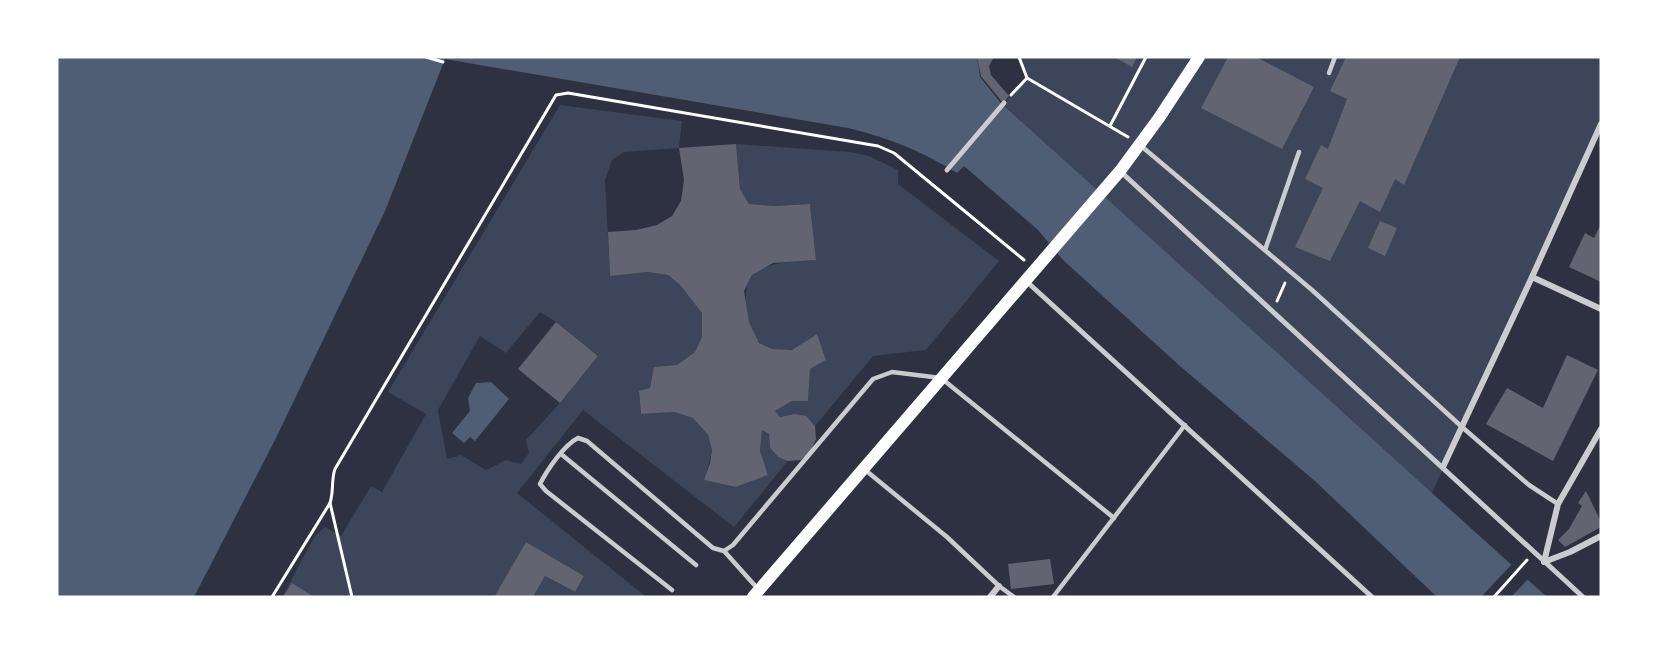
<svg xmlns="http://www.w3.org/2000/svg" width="1658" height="654" viewBox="0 0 1658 654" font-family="Rubik,sans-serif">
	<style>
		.green { fill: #3c4559; fill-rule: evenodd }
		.water { fill: #4f5d75 }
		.pier { fill: #2d3142 }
		.building { fill: #626471 }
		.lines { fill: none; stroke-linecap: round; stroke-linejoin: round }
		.path { stroke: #fff; stroke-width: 3 }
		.service { stroke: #caccd0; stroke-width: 4.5 }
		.pedestrian { stroke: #caccd0; stroke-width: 5 }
		.minor { stroke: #caccd0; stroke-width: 6 }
		.secondary { stroke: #fff; stroke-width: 12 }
	</style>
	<rect width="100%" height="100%" fill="#2d3142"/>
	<g class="green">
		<path d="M1019 57H1601V124L1432 493 1275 353 1003 104 1027 78Z"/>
		<path d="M560 105 682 121 679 148 624 152 612 160 605 180 610 275 647 272 668 275 680 285 702 313V337L695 352 677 365 654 368 650 388 639 392 641 414 674 412 693 418 708 435 712 450 705 480 736 487 768 475 760 451 762 430 769 434 770 448 778 457 788 461 734 527 583 410 517 493 644 595 642 597H533L545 576 574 592 584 576 526 542 494 597H282L315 536 325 527 341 536 371 486 382 492 426 414 388 392ZM540 312 556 322 598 356 560 403 526 440 529 453 521 464 506 460 486 470 461 455 447 459 438 410 480 336 506 353Z"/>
		<path d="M736 144 850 152 869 156 898 170V184L999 261 926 350 873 356 815 426C803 412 798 413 780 417L775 411 792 401H808L810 369 826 360 817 334C808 338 798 349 789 350 780 350 766 350 759 342 747 329 739 286 754 274 772 260 794 262 816 260L810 204 774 206 749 204 740 189Z"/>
	</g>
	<g class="water">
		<path d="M57 57H977L980 77 1000 102 1547 597H1437L1316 482 1180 366 1063 260 1038 230 964 166 957 173C924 152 887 137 848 128L445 59 385 211 275 440 194 597H57Z"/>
		<path d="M491 382 509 399 475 441 470 437 464 443 452 433 470 411 468 398 476 383Z"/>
	</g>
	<path class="pier" d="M1513 563 1530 577 1511 597H1481Z"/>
	<g class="building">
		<path d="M977 57H994L989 66 991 75 1009 96 1003 103 981 76Z"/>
		<path d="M1114 57H1137L1132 67Z"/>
		<path d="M1228 57H1256L1314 87 1282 149 1201 108Z"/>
		<path d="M1346 57H1460L1404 185 1395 179 1380 212 1360 201 1330 261 1295 247 1323 188 1305 179 1321 145 1328 149 1347 99 1330 91Z"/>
		<path d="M736 144 740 189 749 204 774 206 810 204 816 260 773 263 752 275 744 291 749 322 759 343 772 349 792 350 817 334 826 360 810 369 808 401H792L775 411 780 417 795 414 806 416 815 426 816 439 811 451 801 460 788 461 778 457 770 448 769 434 762 430 760 451 768 475 736 487 704 480 710 463 712 450 708 435 693 418 674 412 641 414 639 391 650 388 654 367 677 365 695 352 702 337V313L680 285 668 275 647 272 610 276 608 232 636 230 657 225 672 216 681 201 684 180 679 148Z"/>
		<path d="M1380 221 1397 228 1385 256 1368 248Z"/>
		<path d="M1601 224V282L1569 267 1585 233 1594 238Z"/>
		<path d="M556 322 598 356 560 403 518 369Z"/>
		<path d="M1567 355 1598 370 1553 461 1486 424 1507 388 1543 408Z"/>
		<path d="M1586 491 1601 522V527L1565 547 1558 540 1569 529 1582 506 1578 503Z"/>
		<path d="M526 542 584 576 575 592 545 576 533 597H494Z"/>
		<path d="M1050 559 1054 584 1011 589 1008 564Z"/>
		<path d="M292 583 314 597H283Z"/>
	</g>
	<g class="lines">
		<g class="path">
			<path d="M426 57 443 62"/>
			<path d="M1019 57 1027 78"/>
			<path d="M1011 95 1027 78 1128 137"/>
			<path d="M1110 126 1146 57"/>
			<path d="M1277 301 1285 283"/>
			<path d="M330 503 352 597"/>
			<path d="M272 597 330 503C334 491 331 480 335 469L556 95 568 93 878 146 894 153 1024 260"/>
			<path d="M1494 597 1527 560"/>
		</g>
		<g class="service">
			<path d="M1329 73 1335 57"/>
			<path d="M1140 145 1312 290 1462 427 1529 485 1558 504"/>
			<path d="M1265 250 1299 152"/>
			<path d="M561 454 696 565"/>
			<path d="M864 469 947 537 999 586 1014 597"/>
			<path d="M724 551 733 545 873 379 892 372 941 378 1114 518"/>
			<path d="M672 590 546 491 540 484C547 470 564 445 578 438L587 441 713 548 724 551 758 589"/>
			<path d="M1053 597 1185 425"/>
		</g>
		<g class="pedestrian">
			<path d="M947 170 1004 103"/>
			<path d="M1121 172 1583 597"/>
			<path d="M1025 280 1372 597"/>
		</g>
		<g class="minor">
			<path d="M1532 277 1601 309"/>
			<path d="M1443 467 1532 277 1601 124"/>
			<path d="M1544 562 1558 504 1601 429"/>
			<path d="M1544 562 1570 552 1601 536"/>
			<path d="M990 597 999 586"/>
		</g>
		<path class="secondary" d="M753 597 1120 171 1159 118 1199 57"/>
	</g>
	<rect width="1658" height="654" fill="none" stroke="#ffffff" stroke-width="117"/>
</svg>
